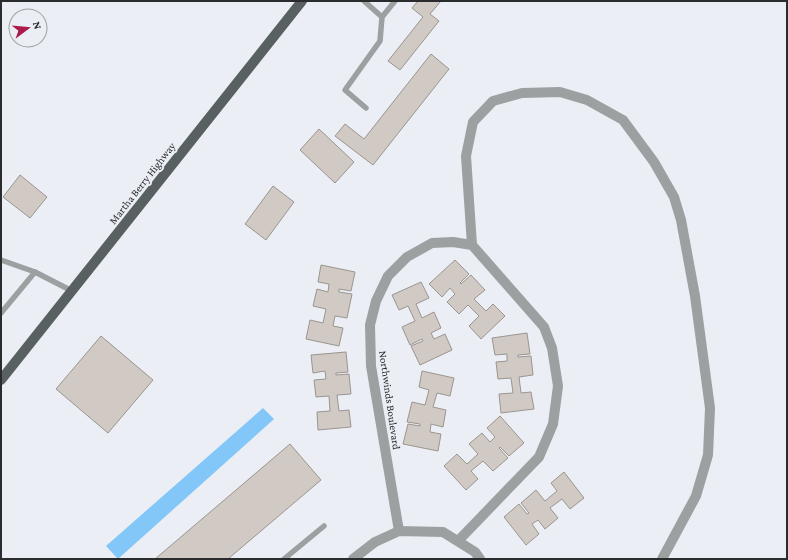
<svg xmlns="http://www.w3.org/2000/svg" width="788" height="560" viewBox="0 0 788 560" font-family="'Crimson Pro',serif">
	<style>
		.water { fill: #82c7f8 }
		.building { fill: #d0c9c4; stroke: #9b9590 }
		.lines { fill: none; stroke-linecap: round; stroke-linejoin: round }
		.lane { stroke: #9ca0a1; stroke-width: 5.5 }
		.street { stroke: #9ca0a1; stroke-width: 10 }
		.primary { stroke: #596061; stroke-width: 10 }
		.labels { text-anchor: middle; stroke-width: 4; stroke-linejoin: round; paint-order: stroke }
		.street-label { font-size: 11px; fill: #2a2b2d; stroke: #ebeef5 }
	</style>
	<rect width="100%" height="100%" fill="#ebeef5"/>
	<path class="water" d="M263 408 274 419 118 559 106 546Z"/>
	<g class="building">
		<path d="M418 1H441L430 14 439 21 400 70 388 61 423 17 412 8Z"/>
		<path d="M431 54 449 69 373 165 335 136 345 124 364 139Z"/>
		<path d="M319 129 354 162 335 183 300 150Z"/>
		<path d="M20 175 47 197 30 218 3 197Z"/>
		<path d="M273 186 294 202 266 240 245 224Z"/>
		<path d="M455 260 469 274 460 283 461 284 471 275 485 290 474 299 486 311 493 304 505 316 481 339 469 326 479 316 468 305 459 314 447 302 455 294 450 288 442 297 429 284Z"/>
		<path d="M321 265 355 272 351 291 339 289V292L352 294 347 318 335 316 333 326 343 328 339 346 306 339 310 320 323 323 326 309 313 306 317 289 328 292 329 284 318 282Z"/>
		<path d="M421 282 429 298 416 304 422 318 434 312 441 328 431 333 434 339 445 334 452 350 420 365 411 346 423 341 422 339 410 345 402 327 415 321 408 306 399 310 392 295Z"/>
		<path d="M527 333 530 354 518 355V357L531 356 533 375 519 377 521 393 531 392 534 409 501 413 499 394 513 393 511 378 498 379 496 362 507 361V354L495 355 492 338Z"/>
		<path d="M101 336 153 380 108 433 56 389Z"/>
		<path d="M346 352 348 372 336 373V375L349 374 351 394 337 395 339 411 349 410 351 427 318 430 317 412 330 411 329 396 316 397 314 380 326 379 325 371 313 373 311 355Z"/>
		<path d="M422 371 454 378 450 396 437 393 433 407 446 410 443 427 431 424 430 432 441 434 438 451 403 444 408 424 420 426V424L407 422 412 402 425 405 429 390 419 387Z"/>
		<path d="M500 416 524 443 509 456 500 447 499 448 508 458 493 471 483 461 471 471 478 479 466 490 444 466 457 454 467 464 478 454 469 444 482 433 490 442 495 437 487 428Z"/>
		<path d="M290 444 321 480 228 559H155Z"/>
		<path d="M564 472 584 498 570 509 562 499 550 508 558 518 545 529 538 520 532 524 539 534 526 545 504 517 519 504 527 514 529 513 521 503 536 490 545 501 557 491 551 483Z"/>
	</g>
	<g class="lines">
		<g class="lane">
			<path d="M364 1 382 17 395 1"/>
			<path d="M366 108 345 90 380 41 382 17"/>
			<path d="M1 260 35 272 72 291"/>
			<path d="M1 313 35 272"/>
			<path d="M284 559 324 526"/>
		</g>
		<g class="street">
			<path d="M472 245 466 156 473 122 493 101 522 93 560 92 587 100 623 120 654 162 674 197 681 220 695 296 710 408 708 455 696 496 662 559"/>
			<path d="M399 531 371 366 370 325 376 301 388 276 407 257 432 243 453 242 472 245 544 327 552 348 558 386 553 424 539 457 458 541"/>
			<path d="M353 559 375 542 399 531 443 532 475 552 480 559"/>
		</g>
		<path class="primary" d="M1 380 302 1"/>
	</g>
	<g class="labels">
		<g class="street-label">
			<text transform="translate(142 183) rotate(-52)" y="4">Martha Berry Highway</text>
			<text transform="translate(390 400) rotate(82)" y="4">Northwinds Boulevard</text>
		</g>
	</g>
	<rect width="788" height="560" fill="none" stroke="#2a2b2d" stroke-width="4"/>
	<g transform="translate(28 28) rotate(74)"><circle r="19" fill="#ebeef5" stroke="#9ea0a5"/>
	<path d="M0-3L7 15L0 10L-7 15Z" fill="#ac1a4b"/>
	<text y="-6" font-size="11" font-weight="bold" text-anchor="middle" fill="#2a2b2d">N</text>
	</g>
</svg>
